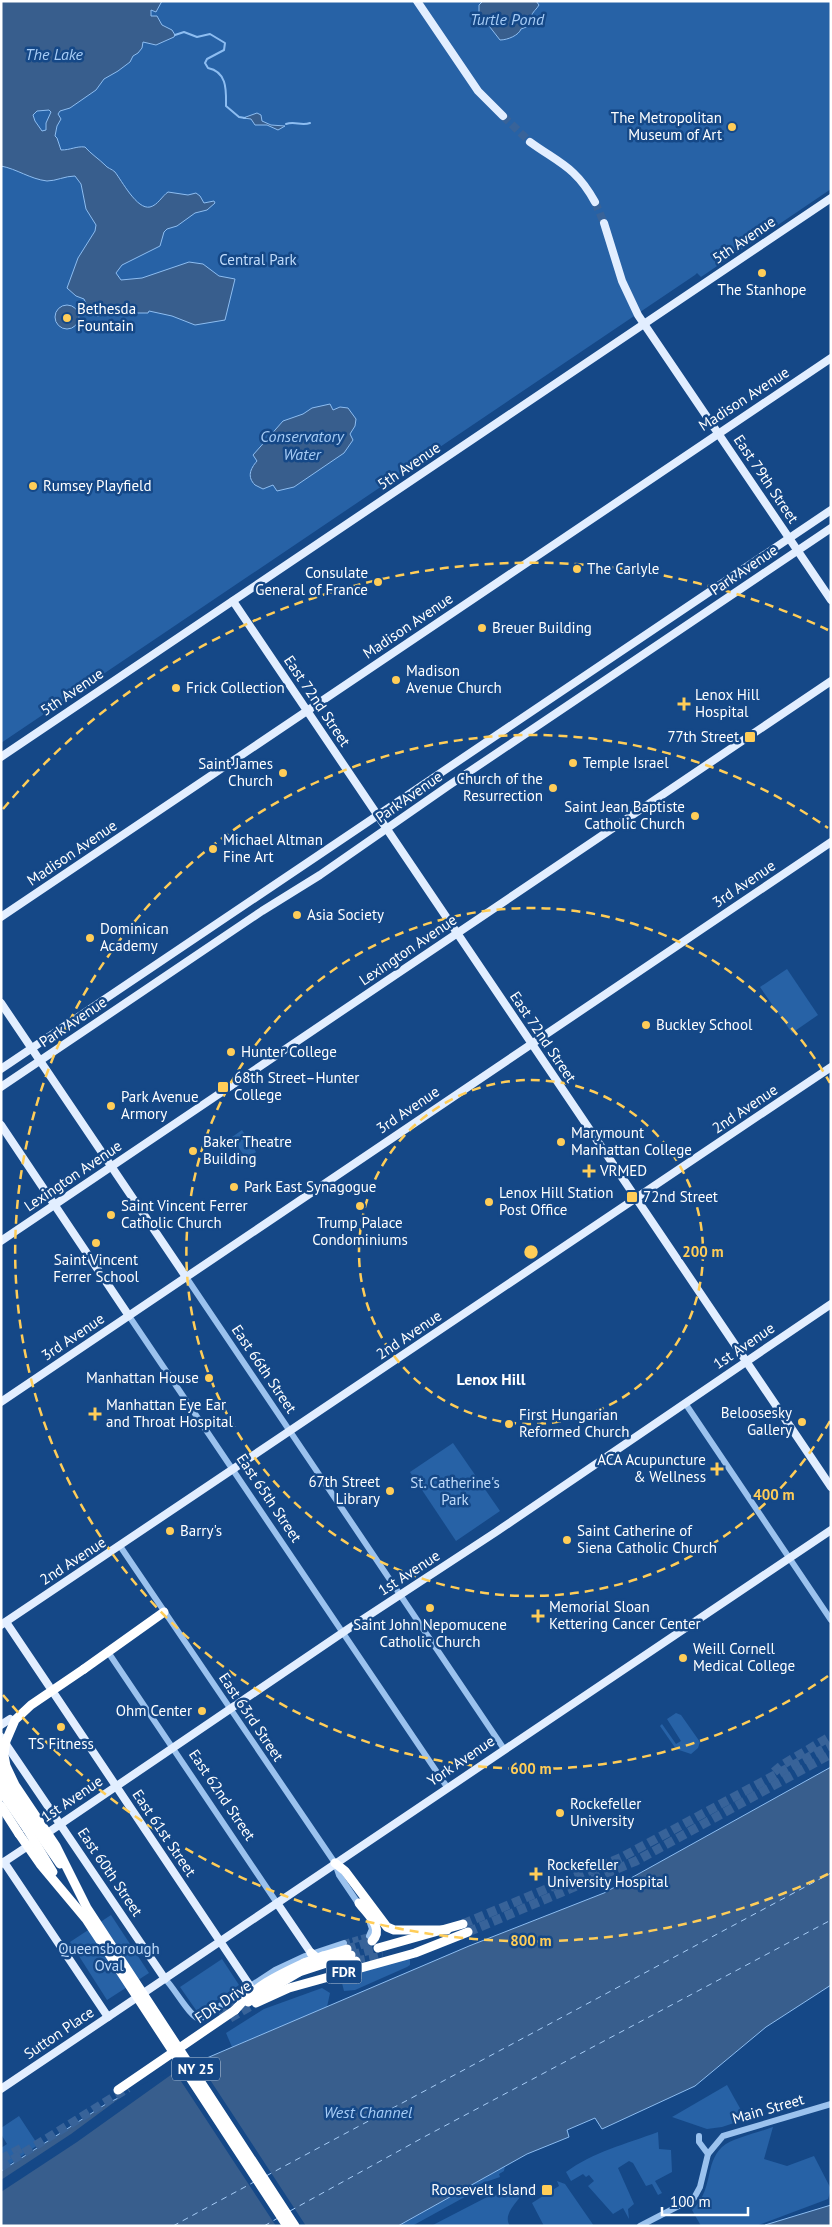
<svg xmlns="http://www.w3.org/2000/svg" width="832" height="2227" viewBox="0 0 832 2227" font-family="'PT Sans',sans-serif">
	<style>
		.green { fill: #2762a6 }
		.water { fill: #385e8d; stroke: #8dbdf1; fill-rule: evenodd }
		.pier { fill: #154887 }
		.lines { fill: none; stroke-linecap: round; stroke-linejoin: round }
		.stream { stroke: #8dbdf1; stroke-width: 2 }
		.ferry { stroke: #a6ccf6; stroke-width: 1; stroke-dasharray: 6 5; stroke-linecap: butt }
		.minor-tunnel { stroke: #386399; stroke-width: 6; stroke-dasharray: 6 3; stroke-linecap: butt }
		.major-tunnel { stroke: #386399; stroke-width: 8; stroke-dasharray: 8 4; stroke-linecap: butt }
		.highway-tunnel { stroke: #386399; stroke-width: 9; stroke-dasharray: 9 4.5; stroke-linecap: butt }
		.minor { stroke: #9bc2ee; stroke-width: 6 }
		.major { stroke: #e2eeff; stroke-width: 8 }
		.highway { stroke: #fff; stroke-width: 9 }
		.highway-bridge { stroke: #fff; stroke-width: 9 }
		.ring { fill: none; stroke: #ffcd58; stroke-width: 2.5; stroke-dasharray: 9 6 }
		.poi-dot { fill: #ffcd58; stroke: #154887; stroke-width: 2 }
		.labels { text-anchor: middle; stroke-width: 5; stroke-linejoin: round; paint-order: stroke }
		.shield { fill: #154887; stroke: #b9c8db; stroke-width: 1 }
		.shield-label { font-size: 14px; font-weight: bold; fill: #fff }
		.poi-label { font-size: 15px; fill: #fff; stroke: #154887; text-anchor: start }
		.street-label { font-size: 15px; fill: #fff; stroke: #154887 }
		.park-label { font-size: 15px; fill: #c1dcfb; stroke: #154887 }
		.water-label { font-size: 16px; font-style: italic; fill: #a6ccf6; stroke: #154887 }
		.neighbourhood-label { font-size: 16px; font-weight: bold; fill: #fff; stroke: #154887 }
		.centre { fill: #ffcd58; stroke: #154887; stroke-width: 2.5 }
		.ring-label { font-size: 15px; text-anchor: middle; font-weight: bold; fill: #ffcd58; stroke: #154887; stroke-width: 5; stroke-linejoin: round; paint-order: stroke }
	</style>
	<rect width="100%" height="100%" fill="#154887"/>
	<g class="green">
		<path d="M1 1H831V189L701 277 697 273 695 275 1 743Z"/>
		<path d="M787 969 818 1015 792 1033 760 987Z"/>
		<path d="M242 1130 256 1152 246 1159 232 1137Z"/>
		<path d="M453 1443 500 1511 456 1541 410 1472Z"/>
		<path d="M676 1713 681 1715 700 1742 698 1748 691 1754 676 1749 660 1726 662 1724 676 1744 681 1741 667 1719Z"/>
		<path d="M111 1915 149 1973 107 2000 70 1942Z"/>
		<path d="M410 1958V1965L407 1967 355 1990 344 1991 342 1983 334 1980 327 1981Z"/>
		<path d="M222 1959 239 1985 198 2013 180 1987Z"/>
		<path d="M322 1988 330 1993 327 2007 232 2047 226 2033 264 2009Z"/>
		<path d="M727 2085 746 2119 722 2127 707 2129 672 2117Z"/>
		<path d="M19 2116 38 2145 1 2170V2148L7 2144 1 2134V2128Z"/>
		<path d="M773 2127 764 2159 787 2166 814 2156 831 2189 828 2199 756 2226H701L692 2210C714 2190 704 2164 722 2147 732 2138 760 2132 773 2127Z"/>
		<path d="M658 2132 659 2149 671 2150 672 2172 655 2181 662 2193 658 2195 652 2184 646 2186 633 2163 629 2161 618 2168 634 2204 628 2209 629 2219 623 2208 613 2214 588 2186 594 2181 589 2175 586 2177 583 2174 571 2181 566 2172C593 2152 626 2144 658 2132Z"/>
		<path d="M505 2166 504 2171 499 2174 500 2177 477 2185 472 2193 412 2226H399Z"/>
		<path d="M557 2181 565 2184 594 2226H544L532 2203 559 2186Z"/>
		<path d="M506 2193 520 2197C514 2205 503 2216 510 2226H431L489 2196Z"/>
	</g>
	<g class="water">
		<path d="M1 1H162L156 12 151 10V16H157L162 25 172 30 175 35 174 37 156 45 143 42 142 48 138 53 133 56 130 62 118 71 104 79 96 90 70 108 60 111 58 114 61 119 57 126 55 136 57 138 61 150C71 150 76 146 85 147 91 154 99 159 105 165 107 168 112 169 115 172 122 181 137 210 150 207 158 205 162 196 168 192L188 195 196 193 200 196 204 203 214 201 215 203 207 210 195 213 177 226 167 229 164 232 160 246 122 265 116 273 121 280 142 278 189 262 203 264 219 276 235 279 225 320 195 325 172 316 149 311 148 313H118L97 316 88 308 84 299 76 296 67 288 78 258 95 231 96 225 86 209 81 184 75 176C65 176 56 181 47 181 30 179 17 169 1 166ZM49 110 51 112 46 123V130L42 131 35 121 33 115 37 111Z"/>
		<path d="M483 1H536L539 5C537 9 532 12 531 17 529 25 530 26 521 29 519 35 508 40 500 40L479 13V5Z"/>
		<path d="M257 113 261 115 262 121 271 125 285 126 278 130 267 125H255L251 119 243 118Z"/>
		<circle cx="67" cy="317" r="12"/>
		<path d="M330 404 333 410 340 407 348 408 356 419 355 426 350 434 353 440 344 453 294 487 277 491 273 485 263 489 255 485C247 477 250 469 257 461L253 455 283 421 303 414 312 408Z"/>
		<path d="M831 1767V1985L766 2027 695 2086 602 2129 595 2118 567 2130 569 2137 527 2154 398 2226H1V2171L106 2104 153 2081 469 1946 604 1893Z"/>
		<path d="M831 2205V2226H764L765 2225Z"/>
	</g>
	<path class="pier" d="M197 2060 306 2226H276L175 2072 77 2142 1 2192V2180L71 2134 132 2089Z"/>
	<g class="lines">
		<g class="stream">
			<path d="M175 35 184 32 197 37 210 34 225 43 224 50 207 59 205 63 208 68C228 72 226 92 226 106L239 117 245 118"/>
			<path d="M286 124C295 121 301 126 310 123"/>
		</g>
		<g class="ferry">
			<path d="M266 2176 831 1873"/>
			<path d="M290 2211 424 2137 831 1920"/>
			<path d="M173 2226 254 2182"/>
			<path d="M264 2226 278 2218"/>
		</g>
		<path class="minor-tunnel" d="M344 1943 369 1936"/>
		<g class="major-tunnel">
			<path d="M503 116 530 142"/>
			<path d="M595 202 604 223"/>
		</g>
		<g class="highway-tunnel">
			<path d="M774 1772 782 1765 831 1736"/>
			<path d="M463 1924 622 1857 831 1745"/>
			<path d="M468 1932 636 1861 831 1754"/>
			<path d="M347 1949 372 1941"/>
			<path d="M351 1955 378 1948"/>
			<path d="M356 1961 383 1956"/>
			<path d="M222 2017 241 1996"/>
			<path d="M230 2018 256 2003"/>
			<path d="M1 2159 24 2147"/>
			<path d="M1 2167 128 2088"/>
		</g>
		<g class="minor">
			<path d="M186 1277 504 1749"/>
			<path d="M129 1316 447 1787"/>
			<path d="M685 1403 831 1620"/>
			<path d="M120 1546 335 1863 339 1875 360 1906"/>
			<path d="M108 1652 277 1903"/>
			<path d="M369 1936 372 1929 370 1923"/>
			<path d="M165 1979C174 1987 190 2018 200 2019L275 1970 305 1956 344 1943"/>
			<path d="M699 2136V2142L708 2154"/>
			<path d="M640 2226 694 2198 700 2187 708 2154 723 2136 831 2104"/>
		</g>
		<g class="major">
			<path d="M417 1 478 91 503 116"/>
			<path d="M530 142C559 163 576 167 595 202"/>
			<path d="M604 223 622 281 638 315 831 600"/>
			<path d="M233 601 831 1487"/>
			<path d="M1 757 831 198"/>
			<path d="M1 917 831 358"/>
			<path d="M1 1003 186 1277"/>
			<path d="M1 1069 831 510"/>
			<path d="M1 1087 262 911 320 875 448 786 831 528"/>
			<path d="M1 1125 129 1316"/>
			<path d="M1 1241 831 681"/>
			<path d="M1 1402 831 842"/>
			<path d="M6 1622 49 1686"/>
			<path d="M1 1625 831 1067"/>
			<path d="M55 1695 250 1986"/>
			<path d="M1 1725 10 1719"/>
			<path d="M1 1737 165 1979"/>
			<path d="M43 1836 348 1629 496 1532 831 1304"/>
			<path d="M4 1862 108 2017"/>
			<path d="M1 1864 31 1844"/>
			<path d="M277 1903 311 1953"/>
			<path d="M1 2089 831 1530"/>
		</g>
		<g class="highway">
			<path d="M84 1669 164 1612"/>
			<path d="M1 1768 10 1781"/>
			<path d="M1 1778 33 1825"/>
			<path d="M1 1791 27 1829"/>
			<path d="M1 1806 19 1834"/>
			<path d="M335 1863 345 1871 387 1927 394 1930H447"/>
			<path d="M359 1903C367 1914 385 1928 372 1941"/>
			<path d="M378 1948 463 1924"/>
			<path d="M311 1953C324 1966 340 1965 356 1961"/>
			<path d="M323 1956 347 1949"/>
			<path d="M248 2002 299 1972"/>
			<path d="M256 2003 289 1988 415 1953 468 1932"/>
			<path d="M235 2010C255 1986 276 1976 304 1963"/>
		</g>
		<g class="highway-bridge">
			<path d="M84 1669 31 1705 15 1720 6 1741 4 1755 6 1766 15 1785 56 1846 87 1908 295 2226"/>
			<path d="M33 1825 60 1864"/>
			<path d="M27 1829 53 1872"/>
			<path d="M19 1834 40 1864 86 1919 287 2226"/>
			<path d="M304 1963 323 1956"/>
			<path d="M299 1972 351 1955"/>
			<path d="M118 2090 235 2010"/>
		</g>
	</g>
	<g class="ring">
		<circle cx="531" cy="1252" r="172"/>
		<path d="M830 1421A344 344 0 1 1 830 1083"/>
		<path d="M828 1676A517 517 0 1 1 828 828"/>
		<path d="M828 1874A689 689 0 0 1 3 1695M3 809A689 689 0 0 1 828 630"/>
	</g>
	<g class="poi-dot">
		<circle cx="732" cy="127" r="5"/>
		<circle cx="762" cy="273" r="5"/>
		<circle cx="67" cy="318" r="5"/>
		<circle cx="33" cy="486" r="5"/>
		<circle cx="577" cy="569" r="5"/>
		<circle cx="378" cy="582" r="5"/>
		<circle cx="482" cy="628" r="5"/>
		<circle cx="396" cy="680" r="5"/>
		<circle cx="176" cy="688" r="5"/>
		<path d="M681.5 696.5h5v5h5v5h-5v5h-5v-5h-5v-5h5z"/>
		<rect x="744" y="731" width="12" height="12" rx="2.5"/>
		<circle cx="573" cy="763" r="5"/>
		<circle cx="283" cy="773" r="5"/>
		<circle cx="553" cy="788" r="5"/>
		<circle cx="695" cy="816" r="5"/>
		<circle cx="213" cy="849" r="5"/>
		<circle cx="297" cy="915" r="5"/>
		<circle cx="90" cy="938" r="5"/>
		<circle cx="646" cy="1025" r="5"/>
		<circle cx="231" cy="1052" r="5"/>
		<rect x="217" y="1081" width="12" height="12" rx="2.5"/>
		<circle cx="111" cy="1106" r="5"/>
		<circle cx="561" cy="1142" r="5"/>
		<circle cx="193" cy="1151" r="5"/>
		<path d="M586.5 1163.5h5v5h5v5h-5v5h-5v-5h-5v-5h5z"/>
		<circle cx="234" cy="1187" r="5"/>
		<rect x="626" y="1191" width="12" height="12" rx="2.5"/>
		<circle cx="489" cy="1202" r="5"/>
		<circle cx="360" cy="1206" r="5"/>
		<circle cx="111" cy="1215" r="5"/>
		<circle cx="96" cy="1243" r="5"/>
		<circle cx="209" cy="1378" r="5"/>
		<path d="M92.5 1406.5h5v5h5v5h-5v5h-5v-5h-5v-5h5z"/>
		<circle cx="802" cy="1422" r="5"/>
		<circle cx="509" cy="1424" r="5"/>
		<path d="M714.5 1461.5h5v5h5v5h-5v5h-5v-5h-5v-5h5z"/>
		<circle cx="390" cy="1491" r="5"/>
		<circle cx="170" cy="1531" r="5"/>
		<circle cx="567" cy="1540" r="5"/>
		<circle cx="430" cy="1608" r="5"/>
		<path d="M535.5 1608.5h5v5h5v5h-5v5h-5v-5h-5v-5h5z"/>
		<circle cx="683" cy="1658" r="5"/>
		<circle cx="202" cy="1711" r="5"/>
		<circle cx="61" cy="1727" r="5"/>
		<circle cx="560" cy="1813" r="5"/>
		<path d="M533.5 1866.5h5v5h5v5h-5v5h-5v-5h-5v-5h5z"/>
		<rect x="541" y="2184" width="12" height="12" rx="2.5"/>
	</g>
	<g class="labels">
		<g class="shield">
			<rect x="326.5" y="1960.5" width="35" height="23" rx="4"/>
			<rect x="172" y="2057.5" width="48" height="23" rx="4"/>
		</g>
		<g class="shield-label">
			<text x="344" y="1977">FDR</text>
			<text x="196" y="2074">NY 25</text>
		</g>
		<g class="poi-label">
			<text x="722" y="123" text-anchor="end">The Metropolitan<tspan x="722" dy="17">Museum of Art</tspan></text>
			<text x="762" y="295" text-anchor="middle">The Stanhope</text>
			<text x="77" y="314">Bethesda<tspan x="77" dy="17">Fountain</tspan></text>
			<text x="43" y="491">Rumsey Playfield</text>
			<text x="587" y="574">The Carlyle</text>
			<text x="368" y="578" text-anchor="end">Consulate<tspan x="368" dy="17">General of France</tspan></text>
			<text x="492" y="633">Breuer Building</text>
			<text x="406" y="676">Madison<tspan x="406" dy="17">Avenue Church</tspan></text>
			<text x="186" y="693">Frick Collection</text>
			<text x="695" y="700">Lenox Hill<tspan x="695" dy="17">Hospital</tspan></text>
			<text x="739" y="742" text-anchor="end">77th Street</text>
			<text x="583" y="768">Temple Israel</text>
			<text x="273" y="769" text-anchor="end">Saint James<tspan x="273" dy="17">Church</tspan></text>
			<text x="543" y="784" text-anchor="end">Church of the<tspan x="543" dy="17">Resurrection</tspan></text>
			<text x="685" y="812" text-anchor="end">Saint Jean Baptiste<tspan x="685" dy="17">Catholic Church</tspan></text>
			<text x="223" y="845">Michael Altman<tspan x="223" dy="17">Fine Art</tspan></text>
			<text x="307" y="920">Asia Society</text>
			<text x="100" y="934">Dominican<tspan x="100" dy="17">Academy</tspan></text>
			<text x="656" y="1030">Buckley School</text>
			<text x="241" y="1057">Hunter College</text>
			<text x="234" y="1083">68th Street–Hunter<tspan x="234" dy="17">College</tspan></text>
			<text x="121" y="1102">Park Avenue<tspan x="121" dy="17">Armory</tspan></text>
			<text x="571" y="1138">Marymount<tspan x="571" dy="17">Manhattan College</tspan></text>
			<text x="203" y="1147">Baker Theatre<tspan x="203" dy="17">Building</tspan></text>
			<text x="600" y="1176">VRMED</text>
			<text x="244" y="1192">Park East Synagogue</text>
			<text x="499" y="1198">Lenox Hill Station<tspan x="499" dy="17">Post Office</tspan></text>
			<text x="643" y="1202">72nd Street</text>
			<text x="121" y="1211">Saint Vincent Ferrer<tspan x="121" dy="17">Catholic Church</tspan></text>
			<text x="360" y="1228" text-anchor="middle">Trump Palace<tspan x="360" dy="17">Condominiums</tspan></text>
			<text x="96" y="1265" text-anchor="middle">Saint Vincent<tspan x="96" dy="17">Ferrer School</tspan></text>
			<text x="199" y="1383" text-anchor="end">Manhattan House</text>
			<text x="106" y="1410">Manhattan Eye Ear<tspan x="106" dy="17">and Throat Hospital</tspan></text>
			<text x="792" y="1418" text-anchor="end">Beloosesky<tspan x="792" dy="17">Gallery</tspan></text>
			<text x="519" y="1420">First Hungarian<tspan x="519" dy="17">Reformed Church</tspan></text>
			<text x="706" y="1465" text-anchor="end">ACA Acupuncture<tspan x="706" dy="17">&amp; Wellness</tspan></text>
			<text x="380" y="1487" text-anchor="end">67th Street<tspan x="380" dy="17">Library</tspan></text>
			<text x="180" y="1536">Barry's</text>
			<text x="577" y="1536">Saint Catherine of<tspan x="577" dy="17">Siena Catholic Church</tspan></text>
			<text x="549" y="1612">Memorial Sloan<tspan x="549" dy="17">Kettering Cancer Center</tspan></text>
			<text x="430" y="1630" text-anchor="middle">Saint John Nepomucene<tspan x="430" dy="17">Catholic Church</tspan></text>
			<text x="693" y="1654">Weill Cornell<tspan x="693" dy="17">Medical College</tspan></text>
			<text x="192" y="1716" text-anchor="end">Ohm Center</text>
			<text x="61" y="1749" text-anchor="middle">TS Fitness</text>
			<text x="570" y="1809">Rockefeller<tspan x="570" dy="17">University</tspan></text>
			<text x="547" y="1870">Rockefeller<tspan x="547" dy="17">University Hospital</tspan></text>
			<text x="536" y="2195" text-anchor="end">Roosevelt Island</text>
		</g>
		<g class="street-label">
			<text transform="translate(744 240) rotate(-34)" y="5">5th Avenue</text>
			<text transform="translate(744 399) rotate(-33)" y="5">Madison Avenue</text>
			<text transform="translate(409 466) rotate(-34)" y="5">5th Avenue</text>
			<text transform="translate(766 479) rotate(56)" y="5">East 79th Street</text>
			<text transform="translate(744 570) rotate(-34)" y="5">Park Avenue</text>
			<text transform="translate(408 626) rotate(-34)" y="5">Madison Avenue</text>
			<text transform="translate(72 692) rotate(-34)" y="5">5th Avenue</text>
			<text transform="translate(317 701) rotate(56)" y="5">East 72nd Street</text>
			<text transform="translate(409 797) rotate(-35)" y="5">Park Avenue</text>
			<text transform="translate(72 853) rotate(-34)" y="5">Madison Avenue</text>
			<text transform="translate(744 884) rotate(-34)" y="5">3rd Avenue</text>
			<text transform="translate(408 950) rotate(-34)" y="5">Lexington Avenue</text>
			<text transform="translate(73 1022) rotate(-34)" y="5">Park Avenue</text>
			<text transform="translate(543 1037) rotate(56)" y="5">East 72nd Street</text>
			<text transform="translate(745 1109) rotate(-34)" y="5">2nd Avenue</text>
			<text transform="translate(408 1110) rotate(-34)" y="5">3rd Avenue</text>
			<text transform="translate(73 1176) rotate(-34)" y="5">Lexington Avenue</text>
			<text transform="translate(409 1335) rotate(-34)" y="5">2nd Avenue</text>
			<text transform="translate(73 1337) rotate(-34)" y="5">3rd Avenue</text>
			<text transform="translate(744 1346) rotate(-34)" y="5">1st Avenue</text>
			<text transform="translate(264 1369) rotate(56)" y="5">East 66th Street</text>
			<text transform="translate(269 1498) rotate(56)" y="5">East 65th Street</text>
			<text transform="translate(73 1561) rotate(-33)" y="5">2nd Avenue</text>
			<text transform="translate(409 1573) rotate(-33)" y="5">1st Avenue</text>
			<text transform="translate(251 1717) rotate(56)" y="5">East 63rd Street</text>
			<text transform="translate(461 1761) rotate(-34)" y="5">York Avenue</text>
			<text transform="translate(222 1795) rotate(56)" y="5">East 62nd Street</text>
			<text transform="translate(72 1799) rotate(-34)" y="5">1st Avenue</text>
			<text transform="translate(164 1833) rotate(56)" y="5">East 61st Street</text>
			<text transform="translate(110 1872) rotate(56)" y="5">East 60th Street</text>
			<text transform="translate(223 2002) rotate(-34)" y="5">FDR Drive</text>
			<text transform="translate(59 2033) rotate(-34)" y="5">Sutton Place</text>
			<text transform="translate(768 2109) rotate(-16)" y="5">Main Street</text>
		</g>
		<g class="park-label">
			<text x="258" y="265">Central Park</text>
			<text x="455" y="1488">St. Catherine's<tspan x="455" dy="17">Park</tspan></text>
			<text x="109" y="1954">Queensborough<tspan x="109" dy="17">Oval</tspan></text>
		</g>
		<g class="water-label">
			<text x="507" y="25">Turtle Pond</text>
			<text x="54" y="60">The Lake</text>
			<text x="302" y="442">Conservatory<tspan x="302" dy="18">Water</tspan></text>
			<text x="368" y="2118">West Channel</text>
		</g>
		<g class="neighbourhood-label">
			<text x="491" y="1385">Lenox Hill</text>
		</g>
	</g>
	<circle cx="531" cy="1252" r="8" class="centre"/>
	<g class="ring-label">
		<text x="703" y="1257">200 m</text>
		<text x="774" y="1500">400 m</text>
		<text x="531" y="1774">600 m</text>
		<text x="531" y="1946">800 m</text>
	</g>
	<rect width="832" height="2227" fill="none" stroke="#ffffff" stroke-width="5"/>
	<path d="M662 2207v8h86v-8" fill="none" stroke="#ffffff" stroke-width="2.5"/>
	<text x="670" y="2207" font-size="15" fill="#ffffff" stroke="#154887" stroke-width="4" paint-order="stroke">100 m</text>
</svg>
